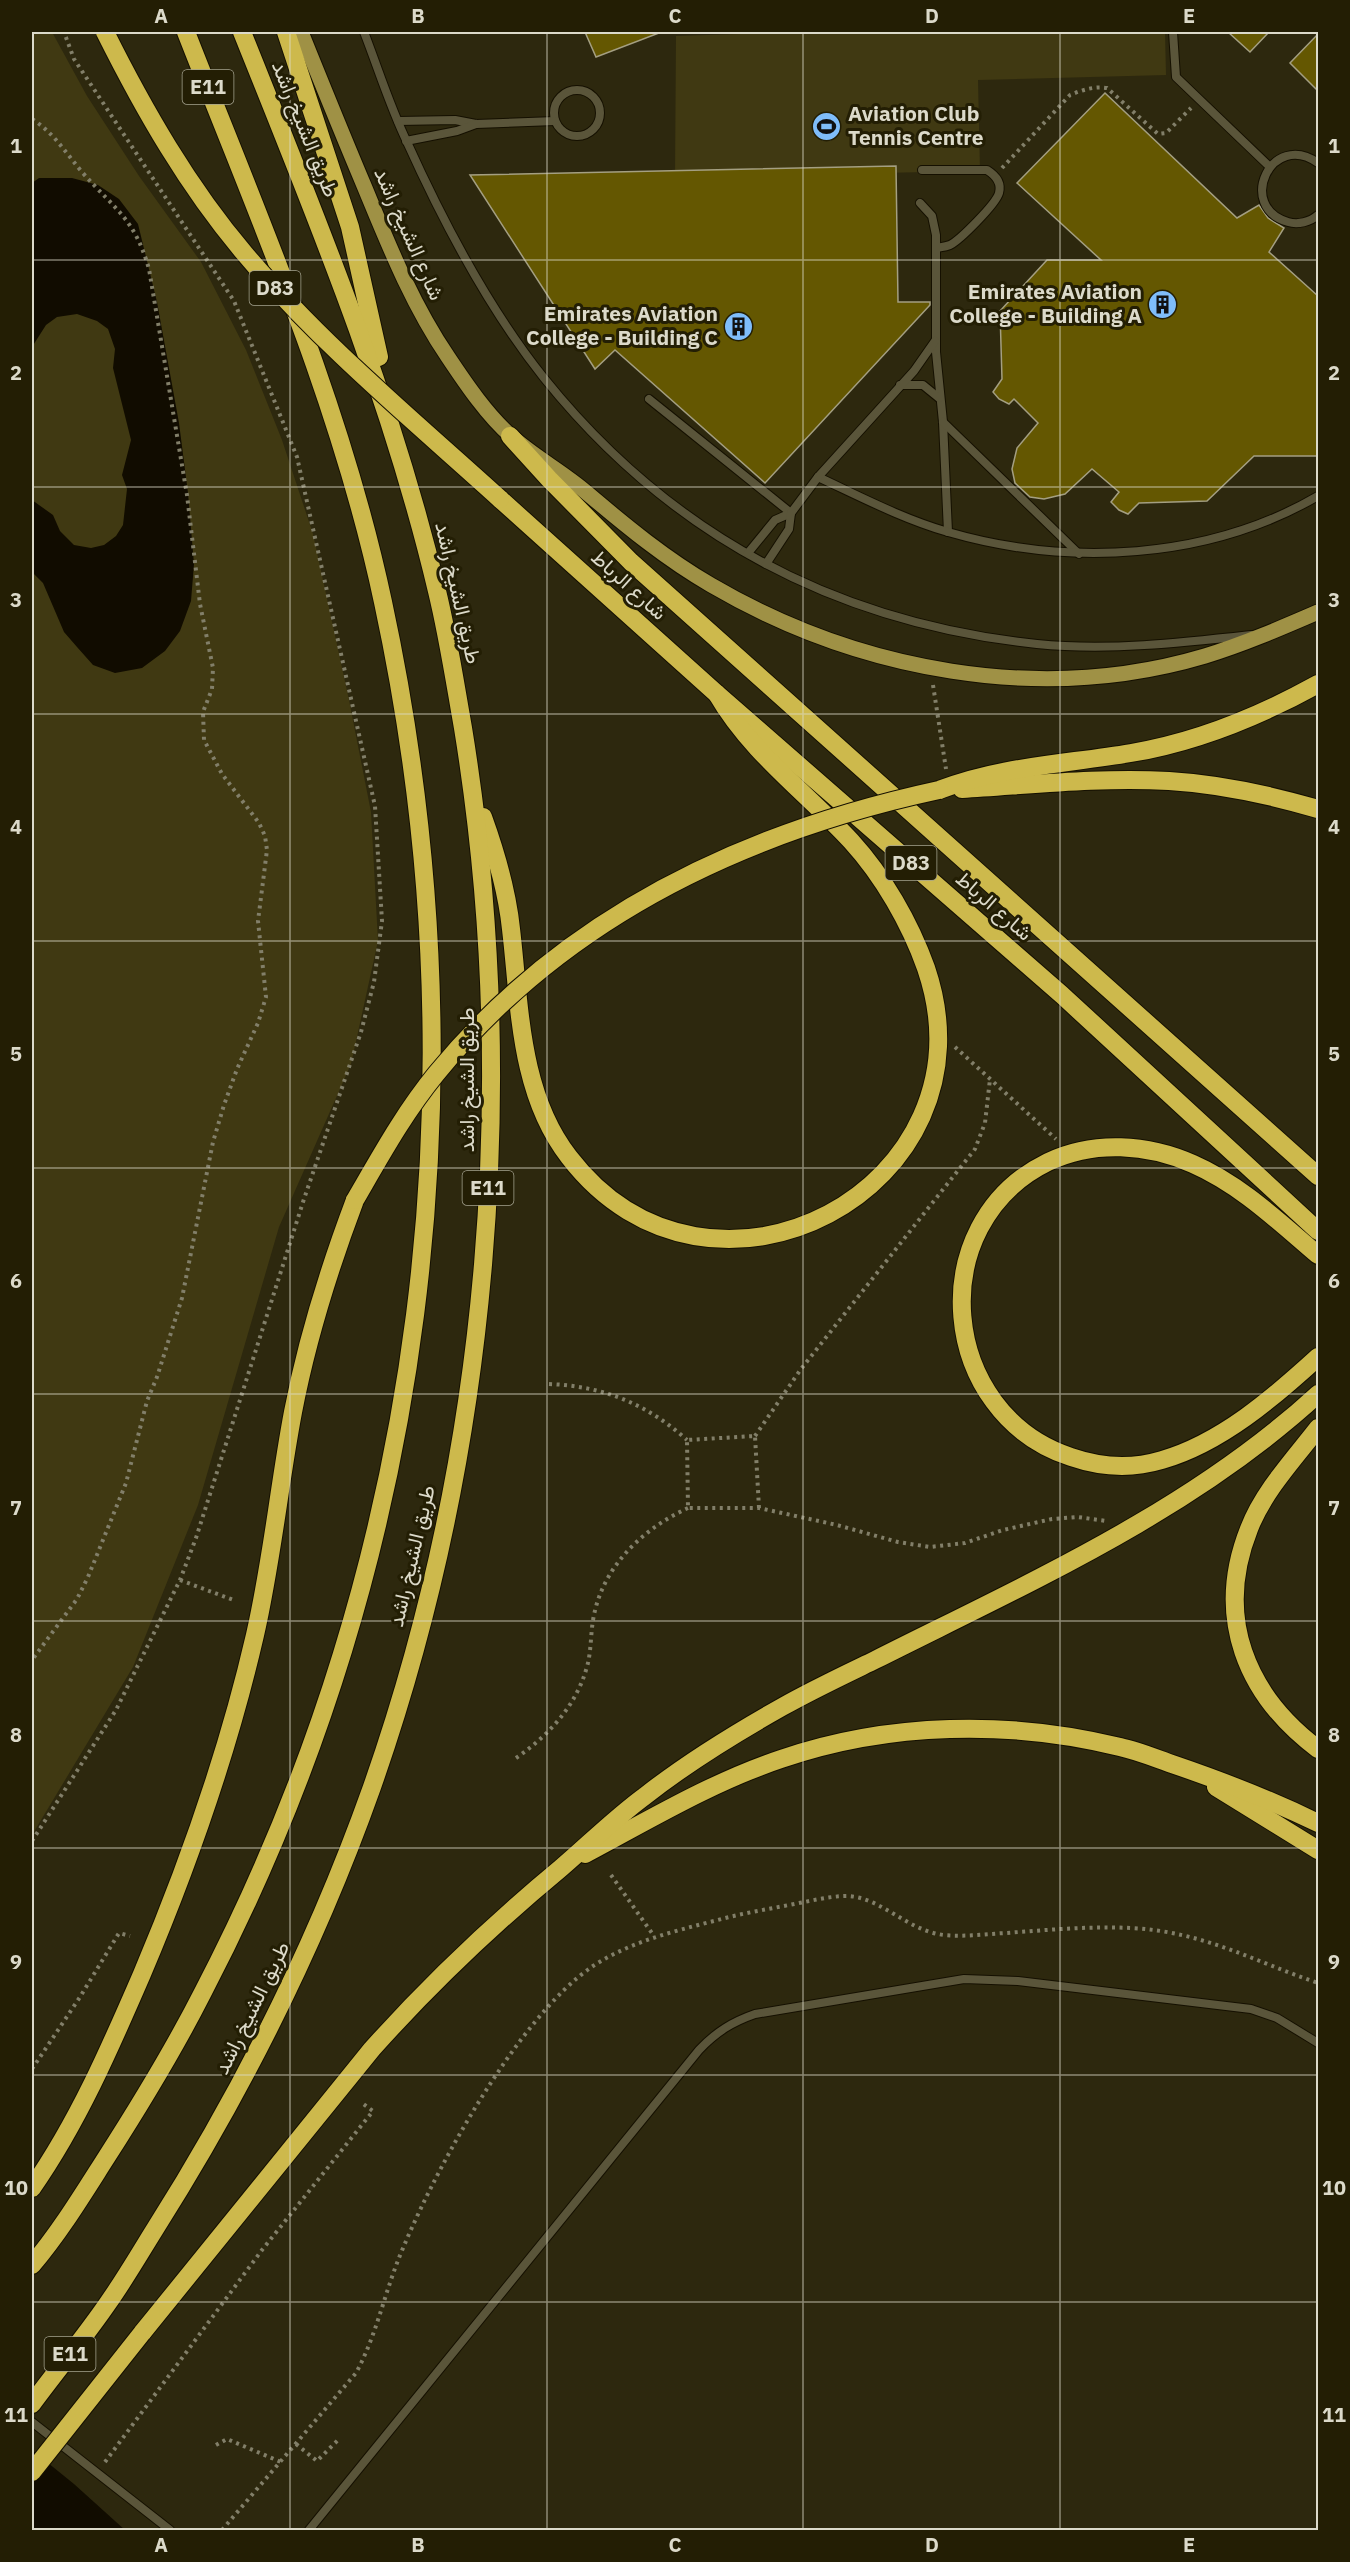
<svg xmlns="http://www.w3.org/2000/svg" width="1350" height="2562" viewBox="0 0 1350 2562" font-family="'IBM Plex Sans',Vazirmatn,sans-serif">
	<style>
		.green { fill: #403912 }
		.water { fill: #110c00 }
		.building { fill: #645701; stroke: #a49f82; stroke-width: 1.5 }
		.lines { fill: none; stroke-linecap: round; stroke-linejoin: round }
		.lane-casing { stroke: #151000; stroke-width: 10 }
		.primary-casing { stroke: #151000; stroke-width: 17 }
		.highway-casing { stroke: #151000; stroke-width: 20 }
		.path { stroke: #827f69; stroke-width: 4; stroke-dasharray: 3 4.5; stroke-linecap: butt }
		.lane { stroke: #5a553a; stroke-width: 8 }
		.primary { stroke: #9f9145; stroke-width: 15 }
		.highway { stroke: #cdb94c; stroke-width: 18 }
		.highway-bridge-casing { stroke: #151000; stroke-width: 20; stroke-linecap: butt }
		.highway-bridge { stroke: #cdb94c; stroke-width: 18 }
		.grid { fill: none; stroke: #dcdaca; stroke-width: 1.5; stroke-opacity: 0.55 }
		.labels { text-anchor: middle; stroke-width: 6; stroke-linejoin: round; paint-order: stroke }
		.shield { fill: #231e04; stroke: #a4a28f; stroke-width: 1.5 }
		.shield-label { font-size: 20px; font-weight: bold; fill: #dcdaca }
		.poi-label { font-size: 21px; font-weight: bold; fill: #dcdaca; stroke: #231e04; text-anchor: end }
		.street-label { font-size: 21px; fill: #dcdaca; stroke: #231e04 }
		.neatline { fill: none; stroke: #dcdaca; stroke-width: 2 }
		.grid-label { font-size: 20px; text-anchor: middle; font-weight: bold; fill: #dcdaca }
	</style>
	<rect width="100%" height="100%" fill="#2d280e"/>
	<g class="green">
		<path d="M32 32H52L87 96 139 176 201 262 246 350 282 440 313 534 349 700 371 812 378 941 351 1064 279 1227 198 1505 133 1667 32 1835Z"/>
		<path d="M799 32H1165L1166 75 978 80 980 171 675 177 676 36Z"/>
	</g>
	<g class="water">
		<path d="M39 178H72L98 185 119 199 138 224 157 302 179 423 188 493 194 564 191 601 180 631 165 651 142 668 115 673 93 665 77 647 64 632 43 583 32 572V500L53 515 60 531 74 545 91 548 104 545 116 536 123 525 127 489 122 475 131 440 113 368 115 349 108 329 97 321 77 314 57 317 46 325 32 347V183Z"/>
		<path d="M32 2450 74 2484 125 2530H32Z"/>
	</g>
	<g class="building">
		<path d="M585 32H659V33L596 57Z"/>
		<path d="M1228 32H1269L1250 52Z"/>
		<path d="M1318 34V91L1290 63Z"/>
		<path d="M1105 93 1237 218 1259 205 1268 218 1284 228 1269 252 1318 296V456H1254L1207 501 1139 503 1128 514 1119 510 1111 502 1119 492 1092 469 1065 494 1044 499 1030 497 1015 483 1012 469 1017 448 1038 423 1014 399 1009 404 999 399 993 392 1002 379 1000 311 1047 260H1101L1017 183Z"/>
		<path d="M896 166 898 302H930V305L765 483 615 350 595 369 470 175Z"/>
	</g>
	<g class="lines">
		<defs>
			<g id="lane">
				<path d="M364 32C378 68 390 107 407 142 444 224 488 308 544 378 671 536 837 623 1037 644 1108 651 1180 643 1251 635"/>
				<path d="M1173 32 1176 77 1270 167"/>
				<circle cx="577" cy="113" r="23"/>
				<path d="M398 121 455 120 476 124 555 121"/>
				<path d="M406 141 457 131 476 124"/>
				<path d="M1318 163C1271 130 1236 207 1288 222 1298 225 1310 222 1318 215"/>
				<path d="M922 170H987C995 175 1002 182 999 193 996 204 960 240 950 245 945 247 941 247 936 248"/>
				<path d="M920 203 932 216 936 235V352L943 422 948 532"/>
				<path d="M900 385H923L939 398"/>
				<path d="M649 399 791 513"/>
				<path d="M943 422 1079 554"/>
				<path d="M818 477C861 497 903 519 948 532 1069 567 1208 560 1318 496"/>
				<path d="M748 553 775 520 791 513"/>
				<path d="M766 564 789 529 791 513 818 477 914 371 935 341"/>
				<path d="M32 2422 170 2530"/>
				<path d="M309 2530 699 2050C716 2032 732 2022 755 2014L964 1979 1018 1981 1251 2009 1277 2018 1318 2043"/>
			</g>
			<path id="primary" d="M301 32C322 84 343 136 365 188 389 246 412 304 448 357 466 384 487 415 511 436 534 457 563 472 587 493 626 526 666 559 711 585 858 671 1040 705 1205 656 1244 644 1281 628 1318 612"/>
			<g id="highway">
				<path d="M286 32 350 227 379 357"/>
				<path d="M510 436 549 479 631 562 1318 1176"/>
				<path d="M500 499 717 694 1062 995 1318 1231"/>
				<path d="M962 789C1030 785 1100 777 1169 781 1220 784 1270 795 1318 809"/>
				<path d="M939 790C1001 766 1066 764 1131 753 1197 742 1260 716 1318 684"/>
				<path d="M483 817C496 853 507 890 511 929 520 1005 519 1093 569 1157 710 1341 1001 1188 926 968 910 923 883 876 851 841 806 792 751 753 717 694"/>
				<path d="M1318 1255C1279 1222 1241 1185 1193 1164 1148 1144 1094 1140 1048 1162 921 1224 939 1414 1071 1457 1100 1467 1132 1469 1162 1460 1221 1443 1273 1398 1318 1357"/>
				<path d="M1318 1428C1294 1459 1263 1492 1249 1529 1214 1617 1246 1695 1318 1749"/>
				<path d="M1216 1787 1318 1850"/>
				<path d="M585 1854C649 1820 712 1782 781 1759 889 1722 1010 1720 1120 1747 1138 1751 1155 1758 1172 1764 1222 1781 1271 1800 1318 1823"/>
				<path d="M32 2188C78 2122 110 2048 142 1974 189 1863 228 1752 255 1635 272 1561 279 1486 293 1412 307 1339 329 1269 355 1200"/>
				<path d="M32 2265C60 2232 83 2194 106 2158 140 2105 173 2051 202 1994 427 1563 485 1076 383 602 341 404 259 219 186 32"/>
				<path d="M142 2333 372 2049C433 1981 491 1926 561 1868 589 1844 615 1818 645 1796 688 1762 734 1734 782 1707 812 1690 844 1675 875 1660 1028 1583 1191 1511 1318 1394"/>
				<path d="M32 2404C57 2370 84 2338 108 2303 125 2279 140 2253 155 2229 243 2090 317 1942 372 1787 490 1451 520 1079 463 728 455 683 448 636 437 591 391 397 316 217 242 32"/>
			</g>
		</defs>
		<use href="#lane" class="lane-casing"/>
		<use href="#primary" class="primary-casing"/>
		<use href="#highway" class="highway-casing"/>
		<g class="path">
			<path d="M32 119C53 132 66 153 82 172 115 210 134 217 149 269L187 495 200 604 213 668 212 689 203 712 204 740 222 774 259 823 265 836 267 850 258 921 266 997 258 1023 237 1069 224 1105 213 1142 182 1298 157 1377 147 1401 126 1483 88 1577 77 1599 32 1660"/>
			<path d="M1002 168 1070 95C1082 90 1094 86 1107 88L1158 134 1166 133 1191 108"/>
			<path d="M933 685 946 769"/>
			<path d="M955 1047 1056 1139"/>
			<path d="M549 1384C603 1386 647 1404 687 1440"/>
			<path d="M755 1436 801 1369 975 1149 985 1123 990 1079"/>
			<path d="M759 1508 755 1436 687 1440 688 1508H759L837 1525 898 1542 930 1547 965 1543 1003 1530 1052 1519 1078 1517 1106 1521"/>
			<path d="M180 1580 236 1601"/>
			<path d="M516 1758C548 1736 575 1707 586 1670 592 1652 590 1633 594 1615 604 1565 644 1528 688 1508"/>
			<path d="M32 1841 116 1710 180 1580 196 1538 304 1199 361 1032 374 982 382 921 375 806 297 457 234 301 74 59 64 32"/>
			<path d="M611 1875 654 1936"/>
			<path d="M32 2069 80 1997 119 1933 130 1936"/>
			<path d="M296 2444 317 2461 339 2439"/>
			<path d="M216 2445 227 2439 281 2462"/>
			<path d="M105 2462 262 2250 373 2111 362 2103"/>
			<path d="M222 2530 356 2373C375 2338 383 2300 397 2263 430 2178 517 2017 593 1966 630 1942 671 1932 714 1921 742 1913 770 1909 799 1903 815 1900 831 1896 848 1896 882 1898 908 1931 944 1935 965 1937 985 1934 1006 1933 1047 1930 1088 1926 1130 1928 1202 1931 1253 1961 1318 1983"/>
		</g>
		<use href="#lane" class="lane"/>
		<use href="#primary" class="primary"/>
		<use href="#highway" class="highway"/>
		<defs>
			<g id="highway-bridge">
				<path d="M105 32C144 110 188 187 245 254 321 344 413 420 500 499"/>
				<path d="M355 1200C380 1157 404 1113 436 1074 564 917 744 832 939 790"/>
				<path d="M32 2472 142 2333"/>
			</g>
		</defs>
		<use href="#highway-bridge" class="highway-bridge-casing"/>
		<use href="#highway-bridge" class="highway-bridge"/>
	</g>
	<path class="grid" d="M290 32V2530M547 32V2530M803 32V2530M1060 32V2530M32 260H1318M32 487H1318M32 714H1318M32 941H1318M32 1168H1318M32 1394H1318M32 1621H1318M32 1848H1318M32 2075H1318M32 2302H1318"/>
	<defs>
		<symbol id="stadium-disc" viewBox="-11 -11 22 22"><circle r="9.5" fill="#7fbdfa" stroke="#231e04"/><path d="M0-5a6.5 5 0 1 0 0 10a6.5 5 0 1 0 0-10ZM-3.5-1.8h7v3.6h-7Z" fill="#111"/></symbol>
		<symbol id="building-disc" viewBox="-11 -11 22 22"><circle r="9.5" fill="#7fbdfa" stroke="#231e04"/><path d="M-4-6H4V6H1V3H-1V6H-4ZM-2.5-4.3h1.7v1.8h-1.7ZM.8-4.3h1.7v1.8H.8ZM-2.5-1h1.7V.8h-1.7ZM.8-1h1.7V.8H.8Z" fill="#111"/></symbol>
	</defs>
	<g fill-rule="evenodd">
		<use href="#stadium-disc" x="810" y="110" width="33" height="33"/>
		<use href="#building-disc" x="1146" y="288" width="33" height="33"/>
		<use href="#building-disc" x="722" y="310" width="33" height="33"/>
	</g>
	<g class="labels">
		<g class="shield">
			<rect x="182.5" y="70" width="51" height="34" rx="4.5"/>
			<rect x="249.5" y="271" width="51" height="34" rx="4.5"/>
			<rect x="885.5" y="846" width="51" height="34" rx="4.5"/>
			<rect x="462.5" y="1171" width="51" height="34" rx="4.5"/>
			<rect x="44.5" y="2337" width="51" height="34" rx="4.5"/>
		</g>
		<g class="shield-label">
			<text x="208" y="94">E11</text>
			<text x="275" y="295">D83</text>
			<text x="911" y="870">D83</text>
			<text x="488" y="1195">E11</text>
			<text x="70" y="2361">E11</text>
		</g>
		<g class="poi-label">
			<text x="848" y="121" text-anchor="start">Aviation Club<tspan x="848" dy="24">Tennis Centre</tspan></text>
			<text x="1142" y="299">Emirates Aviation<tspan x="1142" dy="24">College - Building A</tspan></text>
			<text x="718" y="321">Emirates Aviation<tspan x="718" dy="24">College - Building C</tspan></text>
		</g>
		<g class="street-label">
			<text transform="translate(305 129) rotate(68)" y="7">طريق الشيخ راشد</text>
			<text transform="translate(409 234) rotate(66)" y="7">شارع الشيخ راشد</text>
			<text transform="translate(629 585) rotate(42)" y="7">شارع الرباط</text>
			<text transform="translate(458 593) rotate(77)" y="7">طريق الشيخ راشد</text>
			<text transform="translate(994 906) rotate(41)" y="7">شارع الرباط</text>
			<text transform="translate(467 1080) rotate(-90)" y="7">طريق الشيخ راشد</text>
			<text transform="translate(412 1556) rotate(-77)" y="7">طريق الشيخ راشد</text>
			<text transform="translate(252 2008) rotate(-64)" y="7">طريق الشيخ راشد</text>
		</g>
	</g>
	<rect width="1350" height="2562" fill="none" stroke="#231e04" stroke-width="66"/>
	<rect x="33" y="33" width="1284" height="2496" class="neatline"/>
	<g class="grid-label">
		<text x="161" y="23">A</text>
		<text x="418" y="23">B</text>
		<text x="675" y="23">C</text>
		<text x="932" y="23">D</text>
		<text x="1189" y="23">E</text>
		<text x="16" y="153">1</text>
		<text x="1334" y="153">1</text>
		<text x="16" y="380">2</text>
		<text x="1334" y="380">2</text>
		<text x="16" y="607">3</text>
		<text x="1334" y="607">3</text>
		<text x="16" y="834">4</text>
		<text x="1334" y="834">4</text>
		<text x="16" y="1061">5</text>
		<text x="1334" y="1061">5</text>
		<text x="16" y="1288">6</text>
		<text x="1334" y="1288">6</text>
		<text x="16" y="1515">7</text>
		<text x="1334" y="1515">7</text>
		<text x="16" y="1742">8</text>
		<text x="1334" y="1742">8</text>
		<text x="16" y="1969">9</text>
		<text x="1334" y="1969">9</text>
		<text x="16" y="2195">10</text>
		<text x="1334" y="2195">10</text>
		<text x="16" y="2422">11</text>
		<text x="1334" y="2422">11</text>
		<text x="161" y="2552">A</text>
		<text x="418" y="2552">B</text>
		<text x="675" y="2552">C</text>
		<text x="932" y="2552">D</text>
		<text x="1189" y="2552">E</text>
	</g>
</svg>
